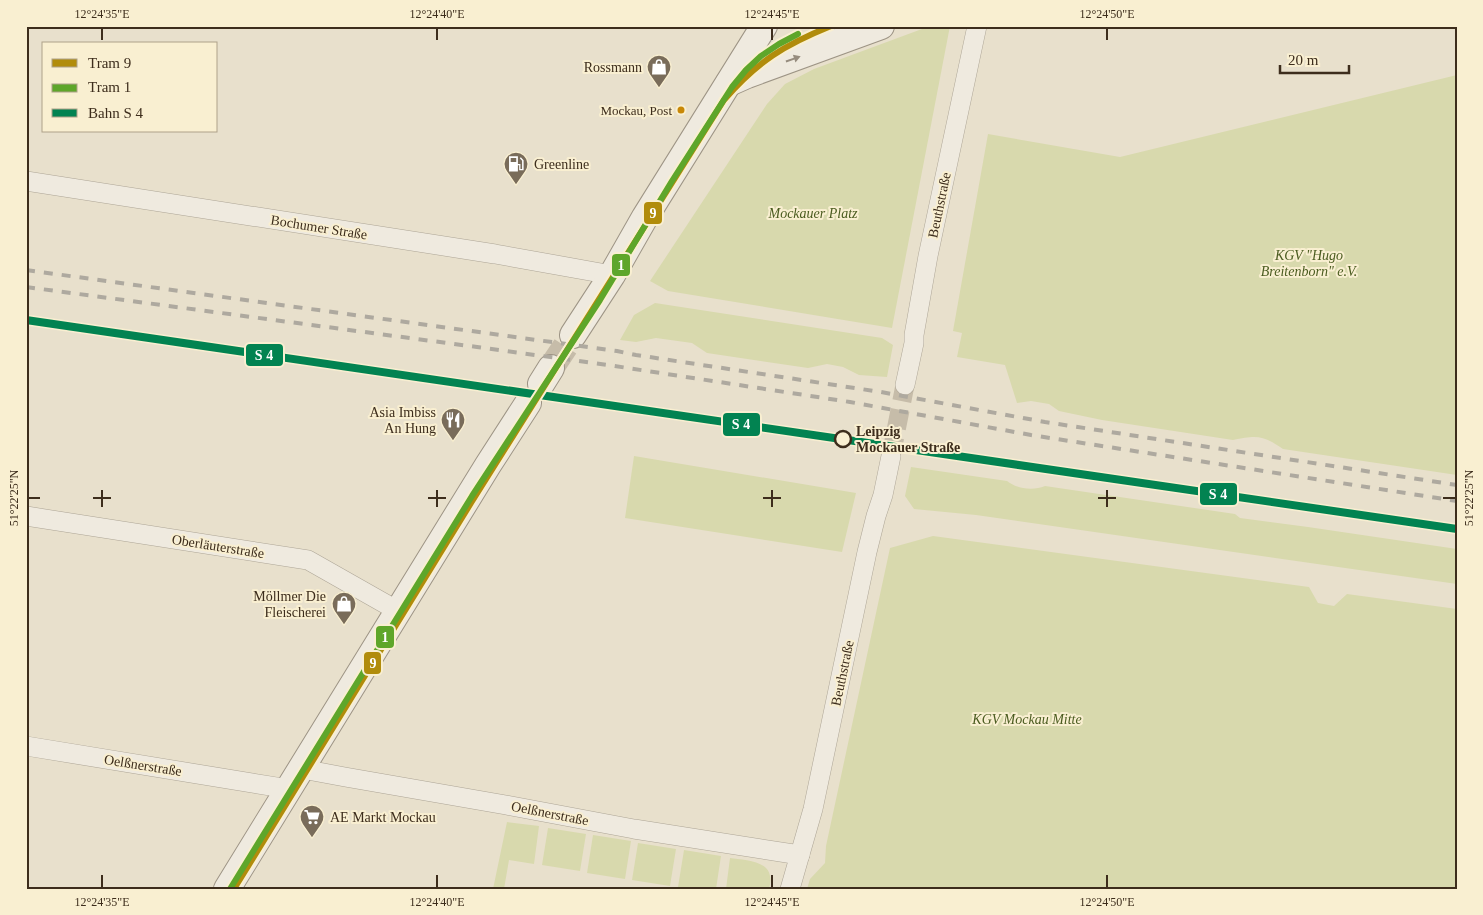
<svg xmlns="http://www.w3.org/2000/svg" width="1483" height="915" viewBox="0 0 1483 915" font-family="'Times New Roman',serif">
	<style>
		.green { fill: #d8d9ad }
		.lines { fill: none; stroke-linecap: round; stroke-linejoin: round }
		.minor-tunnel { stroke: #c6bca9; stroke-width: 19; stroke-dasharray: 19 9; stroke-linecap: butt }
		.secondary-tunnel { stroke: #c6bca9; stroke-width: 26; stroke-dasharray: 26 13; stroke-linecap: butt }
		.minor-casing { stroke: #ada596; stroke-width: 20 }
		.secondary-casing { stroke: #9d9485; stroke-width: 28 }
		.minor { stroke: #efeadf; stroke-width: 19 }
		.secondary { stroke: #efeadf; stroke-width: 26 }
		.rail { stroke: #aea99f; stroke-width: 4; stroke-dasharray: 9 9; stroke-linecap: butt }
		.rail-1-casing { stroke: #f9efd1; stroke-width: 11 }
		.rail-1 { stroke: #028351; stroke-width: 8 }
		.tram-1-casing { stroke: #f9efd1; stroke-width: 10 }
		.tram-2-casing { stroke: #f9efd1; stroke-width: 10 }
		.tram-1 { stroke: #b18c0b; stroke-width: 6 }
		.tram-2 { stroke: #5ea62a; stroke-width: 6 }
		.oneway { fill: #968c7e }
		.ticks { fill: none; stroke: #3d2d1c; stroke-width: 2 }
		.bus-dot { fill: #c88807; stroke: #f9efd1; stroke-width: 2 }
		.stop-dot { fill: #f9efd1; stroke: #3d2d1c; stroke-width: 2.5 }
		.labels { text-anchor: middle; stroke-width: 4; stroke-linejoin: round; paint-order: stroke }
		.bus-label { font-size: 13px; fill: #3d2d1c; stroke: #f9efd1; text-anchor: end }
		.poi-label { font-size: 14px; fill: #3d2d1c; stroke: #f9efd1; text-anchor: end }
		.street-label { font-size: 14px; fill: #3d2d1c; stroke: #f9efd1 }
		.park-label { font-size: 14px; font-style: italic; fill: #4b5c20; stroke: #f9efd1 }
		.stop-label { font-size: 14px; font-weight: bold; fill: #3d2d1c; stroke: #f9efd1; text-anchor: start }
		.line-badge { stroke: #f9efd1; stroke-width: 2 }
		.badge-label { font-size: 14px; text-anchor: middle; font-weight: bold; fill: #fff }
		.neatline { fill: none; stroke: #3d2d1c; stroke-width: 2 }
		.ticks-label { font-size: 12px; text-anchor: middle; fill: #3d2d1c }
	</style>
	<rect width="100%" height="100%" fill="#e8e0cc"/>
	<g class="green">
		<path d="M930 26H950L892 328 668 291 650 281 767 104 785 84 814 69Z"/>
		<path d="M1457 75V475L1283 449C1263 435 1257 435 1233 440L1102 420 1059 411 1049 404 1031 401 1017 403 1005 365 957 357 962 333 953 331 988 134 1120 157Z"/>
		<path d="M655 303 882 338 893 345 887 377 859 375 843 367 827 364 808 368 707 353 692 343 656 338 636 342 620 340 634 315Z"/>
		<path d="M634 456 856 493 842 552 625 518Z"/>
		<path d="M911 467 1007 481C1017 489 1033 491 1045 486L1235 514 1240 518 1308 527 1457 549V584L976 515 914 509 905 496Z"/>
		<path d="M933 536 1309 587 1318 603 1334 606 1347 594 1457 609V889H807L810 879 825 863 826 846 890 548Z"/>
		<path d="M507 822 539 826 534 864 509 860 504 889H493Z"/>
		<path d="M548 828 586 834 580 871 542 865Z"/>
		<path d="M593 835 631 841 625 879 587 873Z"/>
		<path d="M638 843 676 849 670 886 632 880Z"/>
		<path d="M684 850 721 856 716 889H685L678 887Z"/>
		<path d="M730 858C742 860 768 860 770 876 771 880 770 885 769 889H726Z"/>
	</g>
	<g class="lines">
		<path class="minor-tunnel" d="M891 456 905 385"/>
		<path class="secondary-tunnel" d="M551 368 573 335"/>
		<defs>
			<g id="minor">
				<path d="M26 181 495 254 612 275"/>
				<path d="M905 385 914 343V335L928 256 977 26"/>
				<path d="M26 516 308 560 398 611"/>
				<path d="M26 746 289 789"/>
				<path d="M302 769 345 777 506 805 634 829 800 855"/>
				<path d="M790 889 813 809 867 552 876 516 883 495 891 456"/>
			</g>
			<g id="secondary">
				<path d="M729 83 747 75 881 26"/>
				<path d="M573 335 612 275 645 217 764 26"/>
				<path d="M541 384 551 368"/>
				<path d="M227 889 488 465 528 403"/>
			</g>
		</defs>
		<use href="#minor" class="minor-casing"/>
		<use href="#secondary" class="secondary-casing"/>
		<use href="#minor" class="minor"/>
		<use href="#secondary" class="secondary"/>
		<g class="rail">
			<path d="M26 270 617 351 636 355 881 392 1045 422 1457 485"/>
			<path d="M26 287 477 347 608 365 850 402 1031 435 1457 501"/>
		</g>
		<defs>
			<path id="rail-1" d="M26 320 1457 529"/>
		</defs>
		<use href="#rail-1" class="rail-1-casing"/>
		<use href="#rail-1" class="rail-1"/>
		<defs>
			<path id="tram-1" d="M234 889 471 503 724 100C758 61 784 45 831 26"/>
			<path id="tram-2" d="M230 889 472 496 600 300 672 181 732 87 746 70 761 56 779 44 798 34"/>
		</defs>
		<use href="#tram-1" class="tram-1-casing"/>
		<use href="#tram-2" class="tram-2-casing"/>
		<use href="#tram-1" class="tram-1"/>
		<use href="#tram-2" class="tram-2"/>
	</g>
	<defs><path id="oneway-solid" d="M-6-.8H1V-3.2L6.5 0L1 3.2V.8H-6Z" transform="scale(1.25)"/></defs>
	<use class="oneway" href="#oneway-solid" transform="translate(793 59) rotate(-19)"/>
	<path class="ticks" d="M102 28V40M437 28V40M772 28V40M1107 28V40M102 490V507M437 490V507M772 490V507M1107 490V507M28 498H40M93 498H111M428 498H446M763 498H781M1098 498H1116M1443 498H1456M102 875V888M437 875V888M772 875V888M1107 875V888"/>
	<defs>
		<symbol id="shop-pin" viewBox="-11 -11 22 30"><path d="M0 17L-7.5 6A9.5 9.5 0 1 1 7.5 6Z" fill="#796c5a" stroke="#f9efd1"/><path d="M-5-2.5h2.3a2.7 3.5 0 0 1 5.4 0H5L5.5 6h-11ZM-1.5-2.5h3a1.5 2.3 0 0 0-3 0Z" fill="#fff"/></symbol>
		<symbol id="fuel-pin" viewBox="-11 -11 22 30"><path d="M0 17L-7.5 6A9.5 9.5 0 1 1 7.5 6Z" fill="#796c5a" stroke="#f9efd1"/><path d="M-5.5-6h7V0h2V4h1.3V-2.5L3-4.5l.8-.8L6-3V5H2.5V1h-1V6h-7ZM-4.2-4.7v3.2H.2V-4.7Z" fill="#fff"/></symbol>
		<symbol id="restaurant-pin" viewBox="-11 -11 22 30"><path d="M0 17L-7.5 6A9.5 9.5 0 1 1 7.5 6Z" fill="#796c5a" stroke="#f9efd1"/><path d="M-5-6h1v4h1v-4h1v4h1v-4h1v5L-1.5 .5V6h-2V.5L-5-1ZM5-6V6H3V1.5H1.5Q1.5-4 5-6Z" fill="#fff"/></symbol>
		<symbol id="supermarket-pin" viewBox="-11 -11 22 30"><path d="M0 17L-7.5 6A9.5 9.5 0 1 1 7.5 6Z" fill="#796c5a" stroke="#f9efd1"/><path d="M-6-5.5h2.5l.6 2H6L4.5 2H-2.5L-4.4-4H-6ZM-1.5 3.2a1.3 1.3 0 1 0 .1 0ZM3 3.2a1.3 1.3 0 1 0 .1 0Z" fill="#fff"/></symbol>
	</defs>
	<g fill-rule="evenodd">
		<use href="#shop-pin" x="645" y="53" width="28" height="38"/>
		<use href="#fuel-pin" x="502" y="150" width="28" height="38"/>
		<use href="#restaurant-pin" x="439" y="406" width="28" height="38"/>
		<use href="#shop-pin" x="330" y="590" width="28" height="38"/>
		<use href="#supermarket-pin" x="298" y="803" width="28" height="38"/>
	</g>
	<circle class="bus-dot" cx="681" cy="110" r="4.5"/>
	<circle class="stop-dot" cx="843" cy="439" r="8"/>
	<g class="labels">
		<g class="bus-label">
			<text x="672" y="115">Mockau, Post</text>
		</g>
		<g class="poi-label">
			<text x="642" y="72">Rossmann</text>
			<text x="534" y="169" text-anchor="start">Greenline</text>
			<text x="436" y="417">Asia Imbiss<tspan x="436" dy="16">An Hung</tspan></text>
			<text x="326" y="601">Möllmer Die<tspan x="326" dy="16">Fleischerei</tspan></text>
			<text x="330" y="822" text-anchor="start">AE Markt Mockau</text>
		</g>
		<g class="street-label">
			<text transform="translate(939 205) rotate(-78)" y="5">Beuthstraße</text>
			<text transform="translate(319 227) rotate(9)" y="5">Bochumer Straße</text>
			<text transform="translate(218 546) rotate(9)" y="5">Oberläuterstraße</text>
			<text transform="translate(842 673) rotate(-78)" y="5">Beuthstraße</text>
			<text transform="translate(143 765) rotate(9)" y="5">Oelßnerstraße</text>
			<text transform="translate(550 813) rotate(11)" y="5">Oelßnerstraße</text>
		</g>
		<g class="park-label">
			<text x="813" y="218">Mockauer Platz</text>
			<text x="1309" y="260">KGV "Hugo<tspan x="1309" dy="16">Breitenborn" e.V.</tspan></text>
			<text x="1027" y="724">KGV Mockau Mitte</text>
		</g>
		<g class="stop-label">
			<text x="856" y="436">Leipzig<tspan x="856" dy="16">Mockauer Straße</tspan></text>
		</g>
	</g>
	<g class="line-badge">
		<rect x="643" y="201" width="20" height="24" rx="5" fill="#b18c0b"/>
		<rect x="611" y="253" width="20" height="24" rx="5" fill="#5ea62a"/>
		<rect x="245" y="343" width="39" height="24" rx="5" fill="#028351"/>
		<rect x="722" y="412" width="39" height="25" rx="5" fill="#028351"/>
		<rect x="1199" y="482" width="39" height="24" rx="5" fill="#028351"/>
		<rect x="375" y="625" width="20" height="24" rx="5" fill="#5ea62a"/>
		<rect x="363" y="651" width="19" height="24" rx="5" fill="#b18c0b"/>
	</g>
	<g class="badge-label">
		<text x="653" y="218">9</text>
		<text x="621" y="270">1</text>
		<text x="264" y="360">S 4</text>
		<text x="741" y="429">S 4</text>
		<text x="1218" y="499">S 4</text>
		<text x="385" y="642">1</text>
		<text x="373" y="668">9</text>
	</g>
	<rect width="1483" height="915" fill="none" stroke="#f9efd1" stroke-width="55"/>
	<rect x="42" y="42" width="175" height="90" fill="#f9efd1" stroke="#aea189"/>
	<rect x="52" y="59" width="25" height="8" fill="#b18c0b" stroke="#aea189"/>
	<text x="88" y="68" font-size="15" fill="#3d2d1c">Tram 9</text>
	<rect x="52" y="84" width="25" height="8" fill="#5ea62a" stroke="#aea189"/>
	<text x="88" y="92" font-size="15" fill="#3d2d1c">Tram 1</text>
	<rect x="52" y="109" width="25" height="8" fill="#028351" stroke="#aea189"/>
	<text x="88" y="118" font-size="15" fill="#3d2d1c">Bahn S 4</text>
	<path d="M1280 65v8h69v-8" fill="none" stroke="#3d2d1c" stroke-width="2.5"/>
	<text x="1288" y="65" font-size="15" fill="#3d2d1c" stroke="#f9efd1" stroke-width="4" paint-order="stroke">20 m</text>
	<rect x="28" y="28" width="1428" height="860" class="neatline"/>
	<g class="ticks-label">
		<text x="102" y="18">12°24'35"E</text>
		<text x="437" y="18">12°24'40"E</text>
		<text x="772" y="18">12°24'45"E</text>
		<text x="1107" y="18">12°24'50"E</text>
		<text transform="translate(14 498) rotate(-90)" y="4">51°22'25"N</text>
		<text transform="translate(1469 498) rotate(-90)" y="4">51°22'25"N</text>
		<text x="102" y="906">12°24'35"E</text>
		<text x="437" y="906">12°24'40"E</text>
		<text x="772" y="906">12°24'45"E</text>
		<text x="1107" y="906">12°24'50"E</text>
	</g>
</svg>
